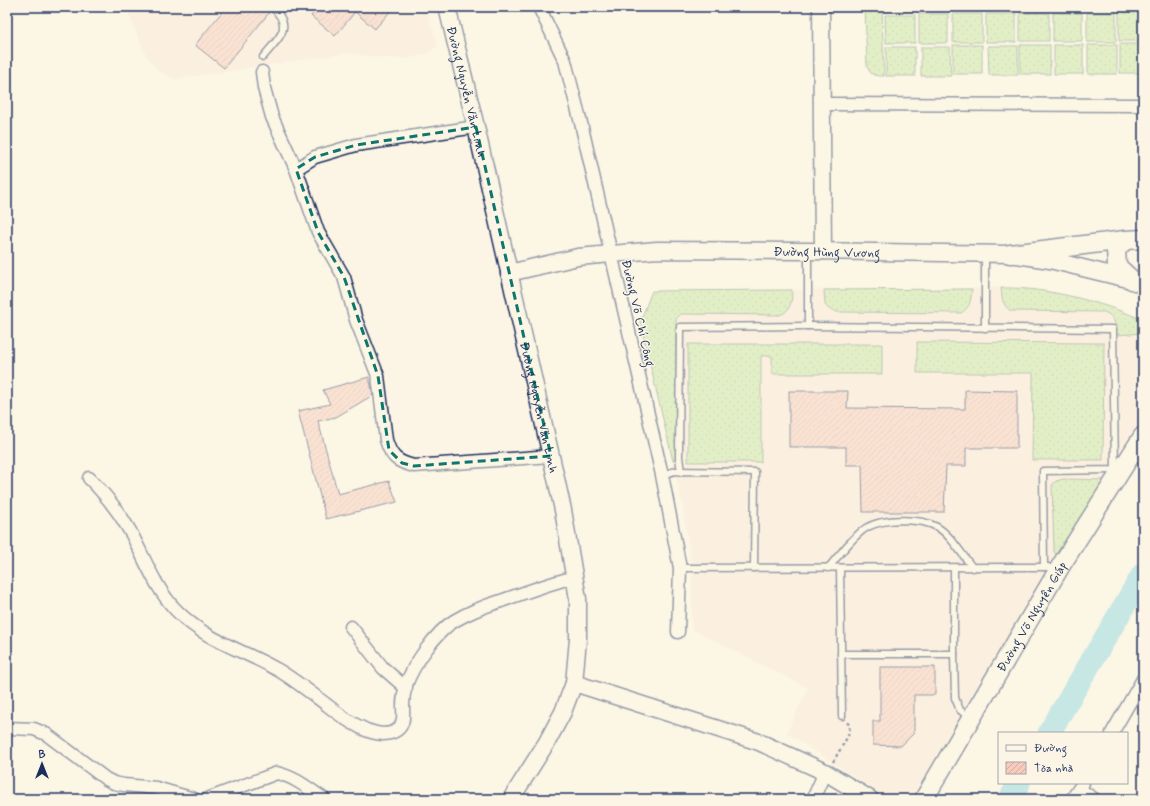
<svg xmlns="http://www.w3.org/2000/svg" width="1150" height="806" viewBox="0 0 1150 806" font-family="Mynerve,sans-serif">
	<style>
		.built { fill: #fbe8d9 }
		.grass { fill: url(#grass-dots); stroke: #708a7e }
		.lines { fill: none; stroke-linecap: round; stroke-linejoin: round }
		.river { stroke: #86d5e3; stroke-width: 23 }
		.building { fill: url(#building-hatch); stroke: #1b2f5e }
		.lane-casing { stroke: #1b2f5e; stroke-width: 9 }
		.street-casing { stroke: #1b2f5e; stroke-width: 15 }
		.secondary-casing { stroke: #1b2f5e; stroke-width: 19 }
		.primary-casing { stroke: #1b2f5e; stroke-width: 21 }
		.path { stroke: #1b2f5e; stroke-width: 2.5; stroke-dasharray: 3 3; stroke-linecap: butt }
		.lane { stroke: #fcf5e5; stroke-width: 6 }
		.street { stroke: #fcf5e5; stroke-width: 12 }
		.secondary { stroke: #fcf5e5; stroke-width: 16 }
		.primary { stroke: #fcf5e5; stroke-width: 18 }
		.marked { fill: none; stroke: #0f766e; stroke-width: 3; stroke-dasharray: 8 5; stroke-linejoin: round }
		.labels { text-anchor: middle; stroke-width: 3; stroke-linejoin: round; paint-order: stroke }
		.street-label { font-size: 13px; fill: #1b2f5e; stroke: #fcf5e5 }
	</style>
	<defs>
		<pattern id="grass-dots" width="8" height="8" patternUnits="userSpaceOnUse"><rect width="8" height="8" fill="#c4e69f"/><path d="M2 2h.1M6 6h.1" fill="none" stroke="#a8c68b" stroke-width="1.8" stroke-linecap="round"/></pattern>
		<pattern id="building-hatch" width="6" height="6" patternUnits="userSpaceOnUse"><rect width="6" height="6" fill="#f8cabc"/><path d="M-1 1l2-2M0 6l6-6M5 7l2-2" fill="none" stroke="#d4aea4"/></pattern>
	</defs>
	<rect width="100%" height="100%" fill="#fcf5e5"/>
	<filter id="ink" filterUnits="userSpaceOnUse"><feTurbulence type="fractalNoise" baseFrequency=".025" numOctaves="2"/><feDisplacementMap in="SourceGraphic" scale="8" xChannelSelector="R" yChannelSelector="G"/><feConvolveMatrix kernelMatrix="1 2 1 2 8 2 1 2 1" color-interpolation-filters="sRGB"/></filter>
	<g filter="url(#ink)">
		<g class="built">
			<path d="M126 7H425L438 46 424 55 408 58H384L348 53 174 79 158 71 145 53Z"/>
			<path d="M1011 288 1055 293 1121 310 1143 320V424L924 796 906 799H889L787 733 808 688 692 629V568L683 507 640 322 652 291Z"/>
		</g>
		<g class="grass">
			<path d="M865 7H882L884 76C874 76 870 75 867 66Z"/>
			<rect x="885" y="7" width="29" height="4"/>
			<rect x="919" y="7" width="29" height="3"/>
			<rect x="952" y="7" width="30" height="3"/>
			<rect x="1019" y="7" width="29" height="3"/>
			<rect x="1119" y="12" width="24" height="29"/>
			<rect x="1020" y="13" width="29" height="28"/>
			<rect x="1053" y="13" width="29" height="28"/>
			<rect x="1087" y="13" width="29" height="29"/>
			<rect x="919" y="14" width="29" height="29"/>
			<rect x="953" y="14" width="29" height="28"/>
			<rect x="986" y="14" width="30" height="28"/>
			<path d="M885 15H915V43H886Z"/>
			<rect x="1120" y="44" width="23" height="29"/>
			<rect x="953" y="45" width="29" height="29"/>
			<rect x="1020" y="45" width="30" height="29"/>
			<rect x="1054" y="45" width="29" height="29"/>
			<rect x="1088" y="45" width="29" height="29"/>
			<path d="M988 46H1018V75H989Z"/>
			<rect x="886" y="47" width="29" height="29"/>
			<path d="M921 47H950L951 76H921Z"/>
			<path d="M1001 288C1046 287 1102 302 1143 320V333L1116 335C1115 323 1116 317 1104 312L1011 311C1002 305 1002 298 1001 288Z"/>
			<path d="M972 289C971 299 971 307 961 313L837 312 829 309 825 305 824 290Z"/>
			<path d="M792 290C792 301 791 311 780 315L681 314 676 319V458L673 461 640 322 652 291Z"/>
			<path d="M917 342 1104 343 1103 460H1032L1033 373H917Z"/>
			<path d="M688 344H882V374H772V356H761V462H688Z"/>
			<path d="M1063 479 1110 480 1057 556 1054 552 1052 485 1056 481Z"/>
		</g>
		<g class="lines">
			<g class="river">
				<path d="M1049 733 1143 574"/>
				<path d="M1010 799 1019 783"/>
			</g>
		</g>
		<g class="building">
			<path d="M226 7H261L269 13 224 68 195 45Z"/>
			<path d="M318 7H394L375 29 355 12 335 36 311 16Z"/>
			<path d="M369 377 373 395 336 417 318 421 338 494 389 481 397 502 326 519 298 411 330 404 323 390Z"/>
			<path d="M965 390 1017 391V448H966V466H946L944 512H863L862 465H846V447H789V391H848L847 408 965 409Z"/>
			<path d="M880 667H935V695H914V733L901 746 873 745V721H880Z"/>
		</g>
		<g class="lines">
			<defs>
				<g id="lane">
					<path d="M263 57C278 38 295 28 272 7"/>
					<path d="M808 251V326"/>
					<path d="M985 255V328"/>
					<path d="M681 472 679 457 680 327 808 326 1113 329 1115 470 1043 471 1044 567"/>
					<path d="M662 475 675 471 755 472 754 568"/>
					<path d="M680 568 1048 567"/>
					<path d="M828 568C839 556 849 541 863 530 879 518 919 517 937 527 951 535 962 555 973 568"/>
					<path d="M840 568 842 716"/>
					<path d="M954 568V654L955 698 960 710 970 718"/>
					<path d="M841 654H954"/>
				</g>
				<g id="street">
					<path d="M539 7 565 61 581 123 662 475 680 568 678 632"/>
					<path d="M262 72 264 88 272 117 296 169 318 232 344 277 356 320 378 376 386 440C391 457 397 462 414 466L551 456"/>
					<path d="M822 104 1143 105"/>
					<path d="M296 169 315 157 356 145 476 127"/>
					<path d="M89 478C106 495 118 510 130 531 144 557 155 588 176 610 207 642 242 649 278 670 295 680 311 693 327 705 337 713 347 721 358 726 368 732 386 738 397 730 405 724 403 714 403 705 403 698 404 692 406 685 413 665 436 632 454 621 469 612 485 606 501 601 526 592 550 583 575 577"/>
					<path d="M351 627 383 668 406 688"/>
					<path d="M7 728 34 729 46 734 106 779 114 783 124 785 156 788 194 799"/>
					<path d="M1112 733 1143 679"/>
					<path d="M1079 789 1094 799"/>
					<path d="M207 799 277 773C295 777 309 789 324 799"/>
					<path d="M813 799 825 772"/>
					<path d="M1072 799 1083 783"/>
				</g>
				<g id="secondary">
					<path id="s1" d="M447 7 476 127 551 456 563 510 578 599V639L574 683 563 712 547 742 511 799"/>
					<path d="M821 7 823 251"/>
					<path id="s2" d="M509 273 578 257 657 250 808 251 1010 254 1050 260 1132 280"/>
					<path d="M574 683 759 742 825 772 870 799"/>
				</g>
				<g id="primary">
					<path d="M1125 240 1116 250 1117 266 1132 280 1143 284"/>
					<path d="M1010 254 1125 240 1143 239"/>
					<path id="s3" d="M924 799 1060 567 1143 436"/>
				</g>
			</defs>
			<use href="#lane" class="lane-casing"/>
			<use href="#street" class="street-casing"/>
			<use href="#secondary" class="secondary-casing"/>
			<use href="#primary" class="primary-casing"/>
			<path class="path" d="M833 762 848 736 850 726 847 722"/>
			<use href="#lane" class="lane"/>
			<use href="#street" class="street"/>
			<use href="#secondary" class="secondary"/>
			<use href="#primary" class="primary"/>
		</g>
	</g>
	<path d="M0 0H1150V806H0ZM476 127 551 456 414 466 402 463 389 450 378 376 344 277 318 232 296 169 315 157 356 145Z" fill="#fcf5e5" fill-opacity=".55" fill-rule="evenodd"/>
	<path class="marked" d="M476 127 551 456 414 466 402 463 389 450 378 376 344 277 318 232 296 169 315 157 356 145Z"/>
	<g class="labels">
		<g class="street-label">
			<text dy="5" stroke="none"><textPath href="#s1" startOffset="87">Đường Nguyễn Văn Linh</textPath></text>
			<text dy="5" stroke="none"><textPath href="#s2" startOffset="320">Đường Hùng Vương</textPath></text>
			<text transform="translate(639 313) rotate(77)" y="5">Đường Võ Chí Công</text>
			<text dy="5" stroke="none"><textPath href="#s1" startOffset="411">Đường Nguyễn Văn Linh</textPath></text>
			<text dy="5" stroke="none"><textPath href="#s3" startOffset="212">Đường Võ Nguyên Giáp</textPath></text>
		</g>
	</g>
	<rect width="1150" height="806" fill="none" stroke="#fcf5e5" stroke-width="24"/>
	<rect x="12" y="12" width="1126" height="782" fill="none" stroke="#1b2f5e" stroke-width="1.5" filter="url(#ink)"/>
	<rect x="998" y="732" width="130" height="52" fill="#fcf5e5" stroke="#a2a6af"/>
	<rect x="1006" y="745" width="20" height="6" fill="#fcf5e5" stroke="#a2a6af"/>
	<text x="1034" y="752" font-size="12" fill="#1b2f5e">Đường</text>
	<rect x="1006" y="762" width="20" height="12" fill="url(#building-hatch)" stroke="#a2a6af"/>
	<text x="1034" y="772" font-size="12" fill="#1b2f5e">Tòa nhà</text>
	<g transform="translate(42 764)" stroke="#fcf5e5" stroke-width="3" paint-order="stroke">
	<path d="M0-3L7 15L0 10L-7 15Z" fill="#1b2f5e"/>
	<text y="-6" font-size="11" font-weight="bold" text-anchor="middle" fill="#1b2f5e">B</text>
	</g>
</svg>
